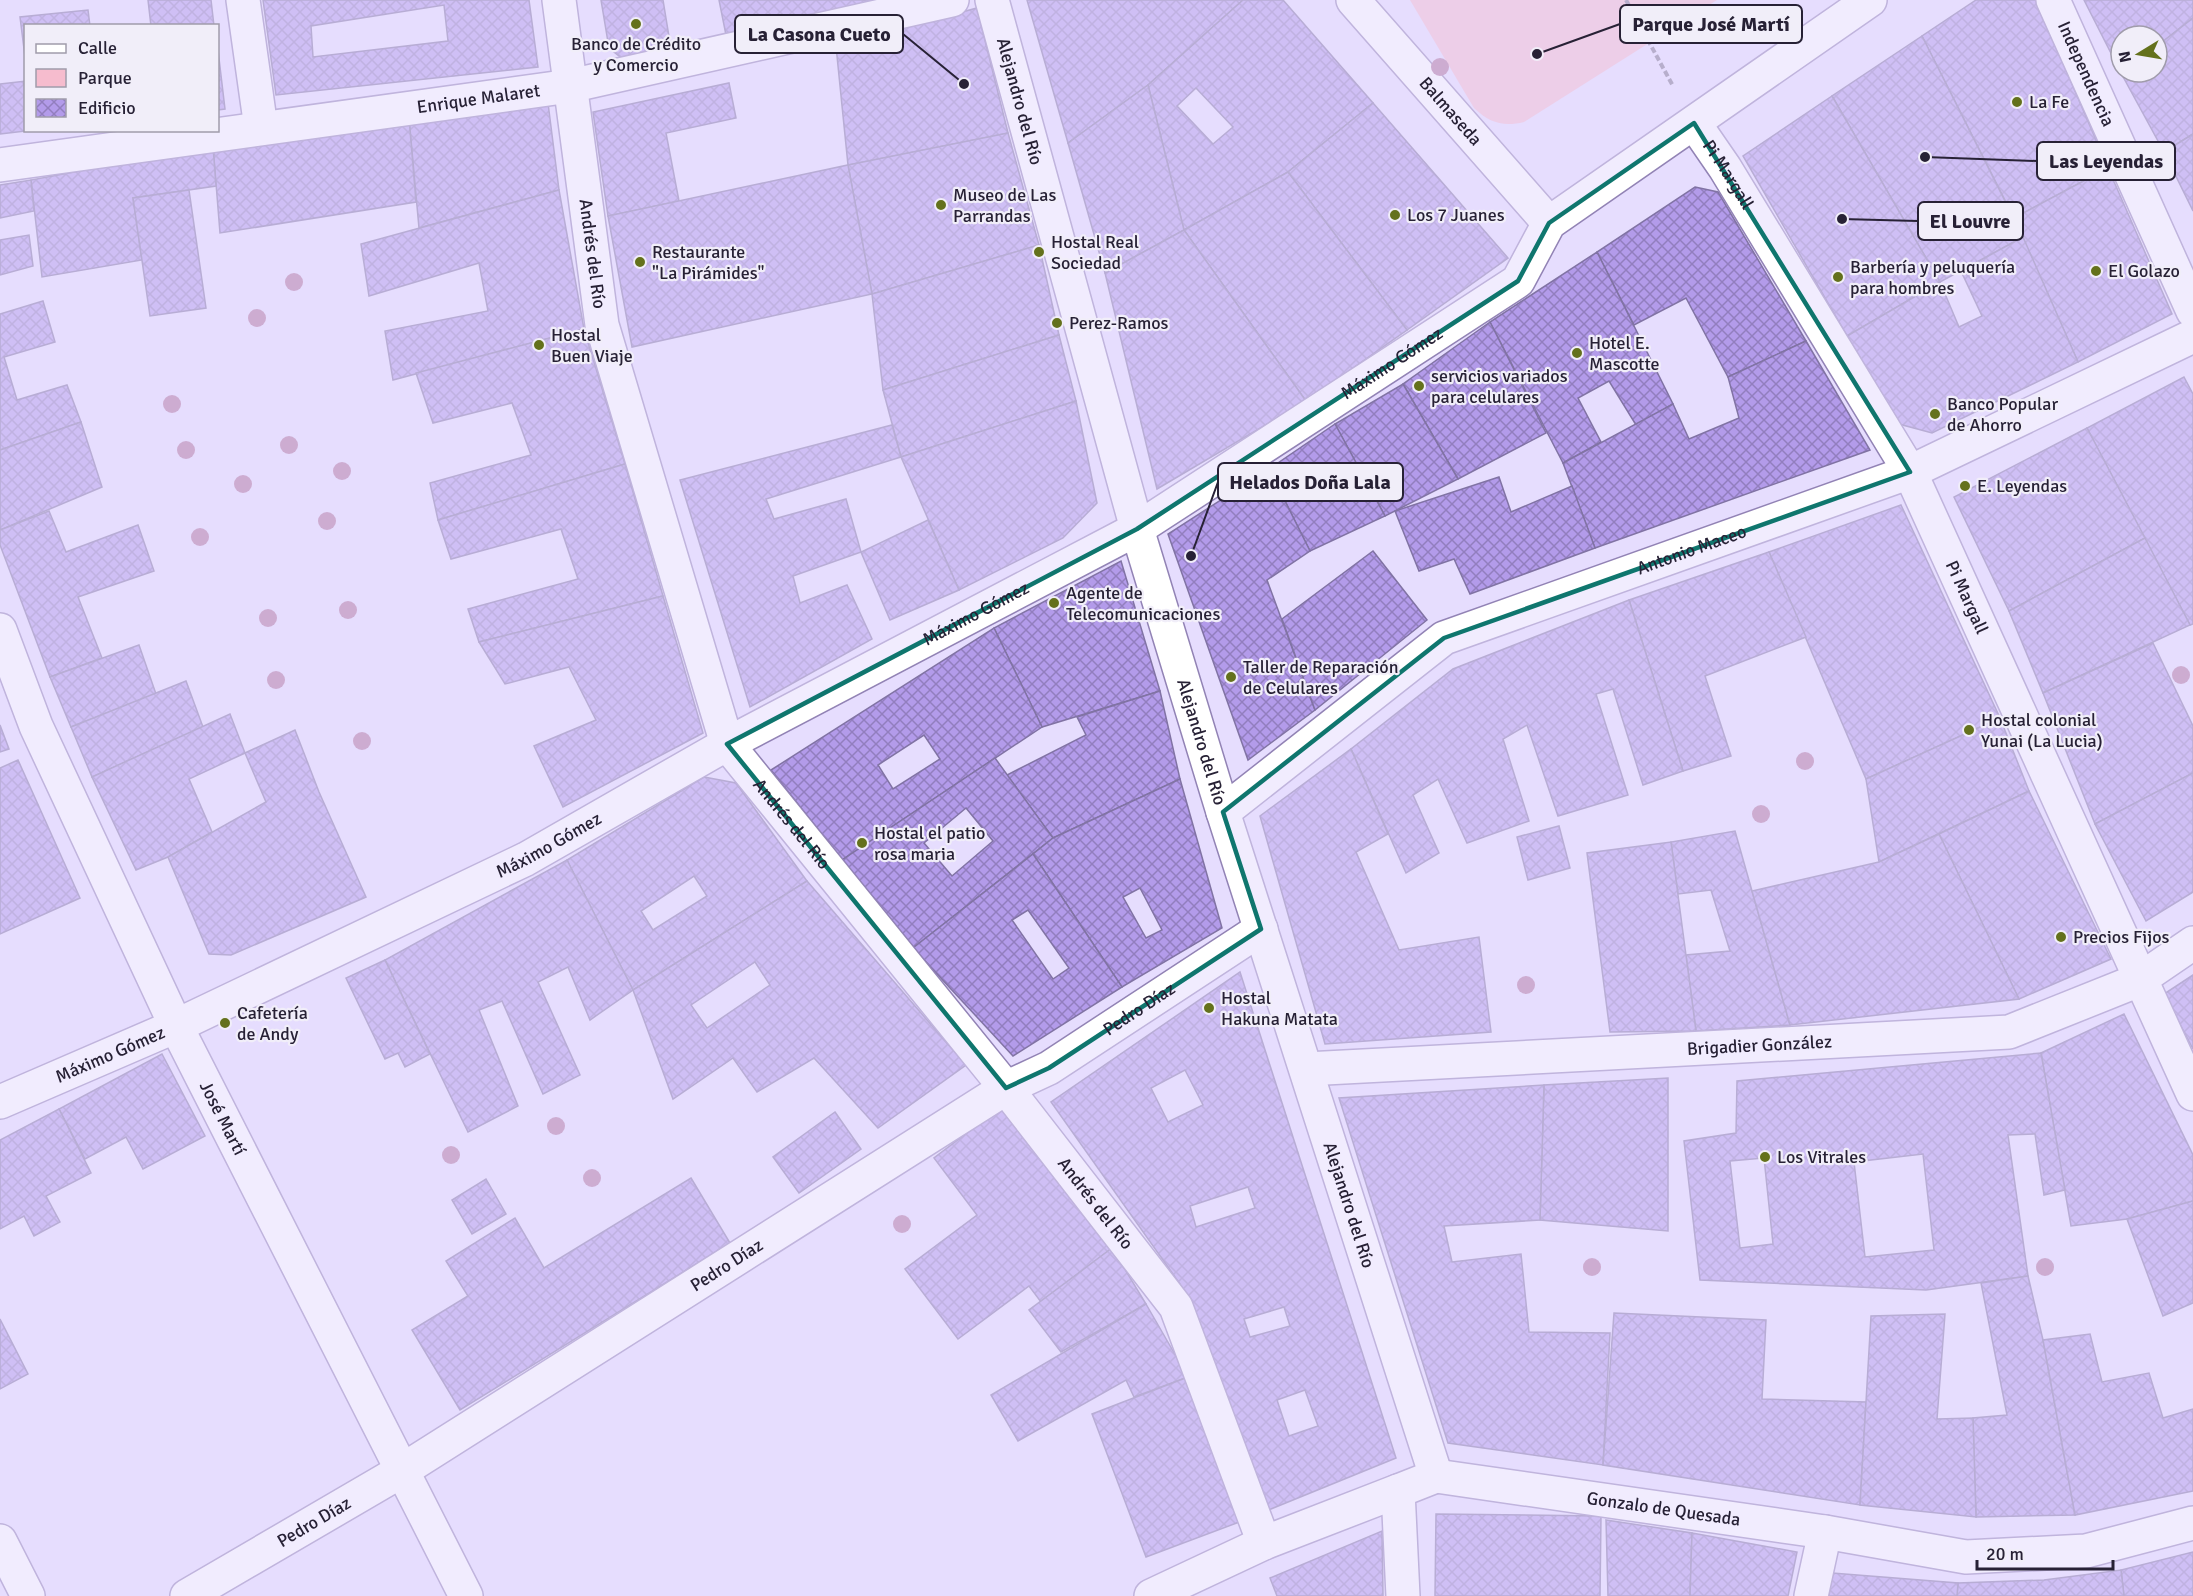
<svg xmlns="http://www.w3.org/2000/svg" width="2193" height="1596" viewBox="0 0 2193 1596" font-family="Signika,sans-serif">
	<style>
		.park { fill: #f6bcce }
		.building { fill: url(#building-cross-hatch); stroke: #8173a4; stroke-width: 1.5; fill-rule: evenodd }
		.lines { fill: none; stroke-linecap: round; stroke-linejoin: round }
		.minor-casing { stroke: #9283b5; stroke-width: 36 }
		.tertiary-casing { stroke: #9283b5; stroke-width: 36 }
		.path { stroke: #7f7791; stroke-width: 4; stroke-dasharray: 6 3; stroke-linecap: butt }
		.minor { stroke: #fff; stroke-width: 33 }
		.tertiary { stroke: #fff; stroke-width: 33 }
		.tree { fill: #b0729c }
		.marked { fill: none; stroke: #0f766e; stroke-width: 4.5; stroke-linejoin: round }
		.poi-dot { fill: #64711c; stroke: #f1eef9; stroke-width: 2 }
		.labels { text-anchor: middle; stroke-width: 4.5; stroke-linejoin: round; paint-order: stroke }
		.poi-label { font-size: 18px; fill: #272135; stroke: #f1eef9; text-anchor: start }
		.street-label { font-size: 18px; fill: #272135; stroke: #f1eef9 }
		.leader { fill: none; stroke: #272135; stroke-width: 2 }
		.callout-dot { fill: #272135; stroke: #f1eef9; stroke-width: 2 }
		.callout { fill: #f1eef9; stroke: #272135; stroke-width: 2 }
		.callout-label { font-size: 20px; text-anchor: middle; font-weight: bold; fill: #272135 }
	</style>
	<defs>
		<pattern id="building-cross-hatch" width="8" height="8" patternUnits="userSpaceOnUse" patternTransform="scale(1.5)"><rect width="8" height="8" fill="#b39bea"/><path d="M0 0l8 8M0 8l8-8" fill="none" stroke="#927ebe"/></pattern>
	</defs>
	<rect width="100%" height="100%" fill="#e6ddfe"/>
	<path class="park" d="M1410 0H1717L1524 122C1503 127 1490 123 1474 108Z"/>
	<g class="building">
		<path d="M148 0H211L214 26H151Z"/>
		<path d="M263 0H529L538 67 276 95ZM444 5 448 41 313 57 311 26Z"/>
		<path d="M601 0H663L671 49 624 60 609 48Z"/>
		<path d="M719 0H909L727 40Z"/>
		<path d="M1027 0H1243L1148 85 1068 143Z"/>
		<path d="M1243 0H1283L1373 103 1288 172 1184 230 1148 85ZM1196 88 1233 127 1213 144 1177 106Z"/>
		<path d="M1976 0H2036L2108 168 2014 218 1922 36Z"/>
		<path d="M2084 0H2193V18L2157 46V36H2121V73Z"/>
		<path d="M977 8 1008 133 848 165 836 46Z"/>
		<path d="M88 10 90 26H26V65L20 17Z"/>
		<path d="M2193 18V134L2164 152 2121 73 2157 72V46Z"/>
		<path d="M1922 36 2023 237 1940 282 1832 96Z"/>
		<path d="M218 50 225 109 218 110Z"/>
		<path d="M26 81V130H34L0 134V84Z"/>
		<path d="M729 83 736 118 666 133 679 201 608 216 593 112Z"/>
		<path d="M1148 85 1184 230 1105 273 1068 143Z"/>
		<path d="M1832 96 1940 282 1847 336 1743 156Z"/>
		<path d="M548 103 559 190 419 228 409 118Z"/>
		<path d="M1373 103 1508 258 1407 330 1288 172Z"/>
		<path d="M409 118 416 202 220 233 213 146Z"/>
		<path d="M1008 133 1039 245 872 294 848 165Z"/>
		<path d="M2193 134V211L2164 152Z"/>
		<path d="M213 146 216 186 133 198 142 260 42 277 31 180Z"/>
		<path d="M848 165 872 294 632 347 608 216Z"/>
		<path d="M2108 168 2172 314 2078 362 2014 218Z"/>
		<path d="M1288 172 1407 330 1306 401 1184 230Z"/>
		<path d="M31 180 34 211 0 218V185Z"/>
		<path d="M1695 187 1718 192 1806 341 1728 377 1686 298 1634 325 1597 252Z"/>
		<path d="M189 190 206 308 150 316 133 198Z"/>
		<path d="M559 190 584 329 393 380 385 331 488 311 479 263 369 296 361 244Z"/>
		<path d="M1184 230 1306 401 1157 489 1105 273Z"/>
		<path d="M29 235 33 266 0 275V240Z"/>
		<path d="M2023 237 2078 362 1932 433 1899 424 1847 336 1940 282 1959 327 1982 316 1961 271Z"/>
		<path d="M1039 245 1059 335 883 390 872 294Z"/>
		<path d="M1597 252 1673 404 1636 425 1609 381 1578 398 1601 442 1563 463 1490 322Z"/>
		<path d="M43 301 55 342 4 357 17 400 67 385 81 422 0 450V314Z"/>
		<path d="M1490 322 1546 433 1458 479 1403 384Z"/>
		<path d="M584 329 625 464 438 520 430 483 531 455 512 403 433 423 416 373Z"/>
		<path d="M1059 335 1076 401 901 457 883 390Z"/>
		<path d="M1806 341 1870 450 1595 548 1563 463 1673 404 1689 439 1739 418 1728 377Z"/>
		<path d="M2184 377 2193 394V624L2190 625 2087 428Z"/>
		<path d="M1403 384 1458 479 1385 516 1335 424Z"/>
		<path d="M1076 401 1097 503 1063 538 959 590 901 457Z"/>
		<path d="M81 422 102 487 0 530V450Z"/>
		<path d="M1335 424 1385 516 1310 551 1269 469Z"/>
		<path d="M892 425 901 457 766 499 774 519 846 499 861 552 793 576 800 603 847 585 872 639 750 707 680 480Z"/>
		<path d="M2087 428 2145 538 2009 611 1954 497Z"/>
		<path d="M625 464 663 596 479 642 468 609 578 579 561 529 451 559 438 520Z"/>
		<path d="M1269 469 1310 551 1267 580 1315 710 1248 760 1168 534Z"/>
		<path d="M1499 477 1511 512 1572 486 1595 548 1470 594 1454 559 1419 571 1395 511Z"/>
		<path d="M1901 505 2000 718 1866 779 1769 552Z"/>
		<path d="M49 511 66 552 138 525 154 571 78 597 102 658 50 677 0 545V530Z"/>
		<path d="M928 520 959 590 890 620 861 552Z"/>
		<path d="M2145 538 2190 625 2043 693 2009 611Z"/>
		<path d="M1373 551 1427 620 1315 710 1282 619Z"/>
		<path d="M1769 552 1806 637 1705 676 1731 756 1683 771 1629 600Z"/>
		<path d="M1121 561 1160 691 1042 727 994 628Z"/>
		<path d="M663 596 703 733 563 807 534 746 596 720 569 667 505 684 479 642Z"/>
		<path d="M1629 600 1683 771 1643 785 1613 689 1596 694 1628 795 1558 816 1527 725 1503 739 1529 821 1467 843 1438 779 1413 795 1439 853 1406 873 1351 749 1453 669Z"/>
		<path d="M994 628 1042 727 842 860 771 770ZM924 735 940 759 893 789 878 765Z"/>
		<path d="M2153 643 2193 726V773L2095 824 2043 693Z"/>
		<path d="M139 645 156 694 71 727 50 677Z"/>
		<path d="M186 681 203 727 92 777 71 727Z"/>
		<path d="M1160 691 1180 779 1053 838 1007 775 1086 735 1077 717Z"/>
		<path d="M230 714 245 753 189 779 212 832 168 857 136 870 92 777Z"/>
		<path d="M2000 718 2029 791 1879 862 1866 779Z"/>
		<path d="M0 725 9 749 0 752Z"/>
		<path d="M295 730 319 792 366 897 231 955 209 954 168 857 266 802 245 753Z"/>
		<path d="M1351 749 1388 834 1356 852 1399 950 1479 937 1491 1032 1325 1044 1260 816Z"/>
		<path d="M995 758 1053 838 913 948 842 860ZM966 808 993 841 952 876 924 843Z"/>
		<path d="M18 760 80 898 0 934V768Z"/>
		<path d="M2193 773V892L2146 921 2095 824Z"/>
		<path d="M704 777 736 783 807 881 633 990 567 860ZM694 876 707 896 653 930 641 911Z"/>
		<path d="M1180 779 1222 928 1122 987 1033 854 1053 838ZM1140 888 1162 930 1146 938 1123 897Z"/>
		<path d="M2029 791 2111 959 2019 999 1939 834Z"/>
		<path d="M1559 826 1570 868 1528 880 1517 837Z"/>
		<path d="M1735 831 1790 1025 1696 1031 1686 955 1730 951 1711 890 1678 894 1671 842Z"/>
		<path d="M1939 834 2019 999 1790 1025 1752 891 1879 862Z"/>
		<path d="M1671 842 1696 1031 1610 1032 1587 853Z"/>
		<path d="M1033 854 1122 987 1013 1056 913 948ZM1028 910 1069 968 1053 979 1012 920Z"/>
		<path d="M567 860 633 990 590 1020 568 967 538 982 580 1075 543 1094 502 1001 479 1010 518 1106 468 1132 385 960Z"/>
		<path d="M807 881 966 1065 878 1128 814 1058 757 1092 733 1058 673 1099 633 990ZM755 962 770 985 707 1028 691 1005Z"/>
		<path d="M385 960 430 1054 405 1067 398 1053 385 1059 346 978Z"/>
		<path d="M1240 972 1396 1458 1266 1511 1180 1284 1051 1102ZM1185 1070 1203 1105 1168 1122 1151 1088ZM1248 1187 1255 1208 1196 1227 1190 1206ZM1284 1307 1290 1326 1250 1337 1244 1319ZM1305 1390 1318 1426 1289 1436 1277 1400Z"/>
		<path d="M2193 975V1049L2164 994Z"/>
		<path d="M2124 1014 2193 1155V1201L2127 1219 2071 1226 2041 1053Z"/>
		<path d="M2041 1053 2065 1190 2044 1195 2035 1134 2008 1135 2028 1276 1926 1290 1700 1280 1684 1141 1736 1133 1737 1081ZM1923 1154 1934 1250 1865 1257 1854 1162ZM1764 1158 1773 1244 1740 1248 1730 1161Z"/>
		<path d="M162 1054 205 1136 143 1169 126 1137 85 1159 59 1109Z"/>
		<path d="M1668 1078V1231L1540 1220 1544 1085Z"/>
		<path d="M1544 1085 1540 1220 1444 1226 1452 1262 1521 1254 1529 1332 1610 1333 1603 1465 1448 1443 1339 1098Z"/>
		<path d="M1005 1104 1112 1248 1041 1302 1029 1286 958 1339 905 1269 977 1215 934 1158Z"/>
		<path d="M59 1109 91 1173 46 1196 60 1222 34 1236 24 1216 0 1229V1140Z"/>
		<path d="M835 1112 861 1149 799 1193 773 1157Z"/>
		<path d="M691 1178 730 1243 460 1410 412 1330 468 1296 446 1261 515 1218 544 1268Z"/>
		<path d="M486 1179 506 1214 472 1234 452 1200Z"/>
		<path d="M2193 1201V1303L2163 1316 2127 1219Z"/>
		<path d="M1112 1248 1146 1304 1061 1352 1029 1310Z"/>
		<path d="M2028 1276 2043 1340 2075 1515 1976 1517 1973 1418 2007 1415 1981 1283Z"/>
		<path d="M1146 1304 1188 1377 1134 1397 1126 1380 1018 1441 991 1395Z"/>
		<path d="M1614 1313 1766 1320 1762 1399 1866 1402 1860 1505 1603 1465Z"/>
		<path d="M1945 1314 1937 1419 1973 1418 1976 1517 1860 1505 1871 1316Z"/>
		<path d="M0 1319 28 1374 0 1389Z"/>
		<path d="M2090 1334 2102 1382 2149 1373 2163 1418 2193 1409V1491L2075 1515 2043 1340Z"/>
		<path d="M1188 1377 1242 1521 1146 1557 1092 1414Z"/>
		<path d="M1436 1514 1601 1516 1600 1596H1435Z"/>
		<path d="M1606 1520 1692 1533 1690 1596H1608Z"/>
		<path d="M1382 1531 1383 1596H1277L1270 1578Z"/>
		<path d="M1692 1533 1797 1552 1788 1596H1690Z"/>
		<path d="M2193 1552V1596H2124L2121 1570Z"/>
		<path d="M2121 1570 2124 1596H1957L1958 1583 2044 1580Z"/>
		<path d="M1832 1573 1958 1583 1957 1596H1829Z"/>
	</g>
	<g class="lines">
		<defs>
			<g id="minor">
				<path d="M243 0 261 128"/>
				<path id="s1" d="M559 0 602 325 727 744 1006 1088 1176 1307 1264 1543"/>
				<path id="s2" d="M1353 0 1549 223"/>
				<path id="s3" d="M1223 812 1444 638 1910 472 2193 336"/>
				<path id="s4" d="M1306 1069 2009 1032 2139 980 2193 943"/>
				<path id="s5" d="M1436 1476 1825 1532 1966 1557 2086 1551 2193 1523"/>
				<path d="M0 1541 28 1596"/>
				<path id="s6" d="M187 1596 403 1470 1006 1088 1049 1068 1261 929"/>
				<path d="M1151 1596 1264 1543 1398 1491"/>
				<path d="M1811 1596 1825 1532"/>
			</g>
			<g id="tertiary">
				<path id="s7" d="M992 0 1137 529 1223 812 1436 1476 1398 1491 1403 1596"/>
				<path id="s8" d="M2053 0 2193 311"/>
				<path id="s9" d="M1694 123 1725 168 1910 472 2193 1094"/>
				<path id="s10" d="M0 165 570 86 952 0"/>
				<path id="s11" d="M0 630 36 726 176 1026 466 1596"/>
				<path id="s12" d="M0 1102 176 1026 526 859 727 744 1137 529 1518 281 1549 223 1870 0"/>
			</g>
		</defs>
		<use href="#minor" class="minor-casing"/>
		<use href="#tertiary" class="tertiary-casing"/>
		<path class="path" d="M1626 0 1673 86"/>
		<use href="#minor" class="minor"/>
		<use href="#tertiary" class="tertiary"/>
	</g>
	<g class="tree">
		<circle cx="1440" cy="67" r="9"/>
		<circle cx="294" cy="282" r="9"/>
		<circle cx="257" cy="318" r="9"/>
		<circle cx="172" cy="404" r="9"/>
		<circle cx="289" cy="445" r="9"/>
		<circle cx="186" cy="450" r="9"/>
		<circle cx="342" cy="471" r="9"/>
		<circle cx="243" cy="484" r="9"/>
		<circle cx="327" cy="521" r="9"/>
		<circle cx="200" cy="537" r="9"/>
		<circle cx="348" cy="610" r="9"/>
		<circle cx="268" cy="618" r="9"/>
		<circle cx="2181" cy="675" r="9"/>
		<circle cx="276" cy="680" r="9"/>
		<circle cx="362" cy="741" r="9"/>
		<circle cx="1805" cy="761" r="9"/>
		<circle cx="1761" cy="814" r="9"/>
		<circle cx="1526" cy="985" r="9"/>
		<circle cx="556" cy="1126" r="9"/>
		<circle cx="451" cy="1155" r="9"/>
		<circle cx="592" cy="1178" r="9"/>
		<circle cx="902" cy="1224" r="9"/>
		<circle cx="1592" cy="1267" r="9"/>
		<circle cx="2045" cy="1267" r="9"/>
	</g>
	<path d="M0 0H2193V1596H0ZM1694 123 1910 472 1444 638 1223 812 1261 929 1049 1068 1006 1088 727 744 1137 529 1518 281 1549 223Z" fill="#e6ddfe" fill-opacity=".55" fill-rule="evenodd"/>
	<path class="marked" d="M1694 123 1910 472 1444 638 1223 812 1261 929 1049 1068 1006 1088 727 744 1137 529 1518 281 1549 223Z"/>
	<g class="poi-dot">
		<circle cx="636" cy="24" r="6"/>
		<circle cx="2017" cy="102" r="6"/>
		<circle cx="941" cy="205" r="6"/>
		<circle cx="1395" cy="215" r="6"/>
		<circle cx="1039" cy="252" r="6"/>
		<circle cx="640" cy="262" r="6"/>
		<circle cx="2096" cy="271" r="6"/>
		<circle cx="1838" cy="277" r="6"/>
		<circle cx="1057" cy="323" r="6"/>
		<circle cx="539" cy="345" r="6"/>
		<circle cx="1577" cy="353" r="6"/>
		<circle cx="1419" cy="386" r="6"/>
		<circle cx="1935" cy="414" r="6"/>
		<circle cx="1965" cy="486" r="6"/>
		<circle cx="1054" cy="603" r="6"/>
		<circle cx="1231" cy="677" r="6"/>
		<circle cx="1969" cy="730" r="6"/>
		<circle cx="862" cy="843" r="6"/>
		<circle cx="2061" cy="937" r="6"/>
		<circle cx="1209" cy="1008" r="6"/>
		<circle cx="225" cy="1023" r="6"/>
		<circle cx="1765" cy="1157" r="6"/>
	</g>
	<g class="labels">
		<g class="poi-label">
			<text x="636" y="50" text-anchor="middle">Banco de Crédito<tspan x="636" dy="21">y Comercio</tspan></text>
			<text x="2029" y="108">La Fe</text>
			<text x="953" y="201">Museo de Las<tspan x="953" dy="21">Parrandas</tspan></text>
			<text x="1407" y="221">Los 7 Juanes</text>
			<text x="1051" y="248">Hostal Real<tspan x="1051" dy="21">Sociedad</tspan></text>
			<text x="652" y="258">Restaurante<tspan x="652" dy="21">"La Pirámides"</tspan></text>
			<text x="1850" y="273">Barbería y peluquería<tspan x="1850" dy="21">para hombres</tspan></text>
			<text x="2108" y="277">El Golazo</text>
			<text x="1069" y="329">Perez-Ramos</text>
			<text x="551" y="341">Hostal<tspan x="551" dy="21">Buen Viaje</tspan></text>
			<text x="1589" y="349">Hotel E.<tspan x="1589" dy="21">Mascotte</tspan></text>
			<text x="1431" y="382">servicios variados<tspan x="1431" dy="21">para celulares</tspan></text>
			<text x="1947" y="410">Banco Popular<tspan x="1947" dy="21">de Ahorro</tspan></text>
			<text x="1977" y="492">E. Leyendas</text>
			<text x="1066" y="599">Agente de<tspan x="1066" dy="21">Telecomunicaciones</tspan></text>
			<text x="1243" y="673">Taller de Reparación<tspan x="1243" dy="21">de Celulares</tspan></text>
			<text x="1981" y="726">Hostal colonial<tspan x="1981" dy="21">Yunai (La Lucia)</tspan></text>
			<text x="874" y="839">Hostal el patio<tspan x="874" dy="21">rosa maria</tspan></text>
			<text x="2073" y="943">Precios Fijos</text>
			<text x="1221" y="1004">Hostal<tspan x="1221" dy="21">Hakuna Matata</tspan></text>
			<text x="237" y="1019">Cafetería<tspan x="237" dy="21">de Andy</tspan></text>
			<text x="1777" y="1163">Los Vitrales</text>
		</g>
		<g class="street-label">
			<text dy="6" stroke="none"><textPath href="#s8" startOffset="81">Independencia</textPath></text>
			<text dy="6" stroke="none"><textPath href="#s10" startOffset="483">Enrique Malaret</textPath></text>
			<text dy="6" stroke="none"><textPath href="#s7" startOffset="105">Alejandro del Río</textPath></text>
			<text dy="6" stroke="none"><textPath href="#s2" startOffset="148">Balmaseda</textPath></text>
			<text dy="6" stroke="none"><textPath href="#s9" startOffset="62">Pi Margall</textPath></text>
			<text dy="6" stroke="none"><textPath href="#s1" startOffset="256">Andrés del Río</textPath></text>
			<text dy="6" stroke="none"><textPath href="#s12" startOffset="1578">Máximo Gómez</textPath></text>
			<text dy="6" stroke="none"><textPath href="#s3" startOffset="544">Antonio Maceo</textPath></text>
			<text dy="6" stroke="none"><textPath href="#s9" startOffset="548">Pi Margall</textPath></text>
			<text dy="6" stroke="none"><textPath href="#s12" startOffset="1092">Máximo Gómez</textPath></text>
			<text dy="6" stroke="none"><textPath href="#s7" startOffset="771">Alejandro del Río</textPath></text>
			<text dy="6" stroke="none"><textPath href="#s1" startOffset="868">Andrés del Río</textPath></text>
			<text dy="6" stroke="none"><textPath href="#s12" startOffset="606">Máximo Gómez</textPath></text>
			<text dy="6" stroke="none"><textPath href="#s6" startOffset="1119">Pedro Díaz</textPath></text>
			<text dy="6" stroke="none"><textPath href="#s4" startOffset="454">Brigadier González</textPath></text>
			<text dy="6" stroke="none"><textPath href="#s12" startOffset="120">Máximo Gómez</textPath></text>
			<text dy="6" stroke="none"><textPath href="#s11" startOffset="537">José Martí</textPath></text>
			<text dy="6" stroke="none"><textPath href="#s1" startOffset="1354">Andrés del Río</textPath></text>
			<text dy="6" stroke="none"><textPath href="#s7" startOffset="1257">Alejandro del Río</textPath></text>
			<text dy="6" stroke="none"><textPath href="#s6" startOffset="633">Pedro Díaz</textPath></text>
			<text dy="6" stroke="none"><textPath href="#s5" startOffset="230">Gonzalo de Quesada</textPath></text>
			<text dy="6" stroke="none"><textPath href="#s6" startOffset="147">Pedro Díaz</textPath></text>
		</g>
	</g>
	<path class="leader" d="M1537 54L1620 24M964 84L903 34M1925 157L2037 161M1842 219L1918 221M1191 556L1218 482"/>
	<g class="callout-dot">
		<circle cx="1537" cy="54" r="6"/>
		<circle cx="964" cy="84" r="6"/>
		<circle cx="1925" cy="157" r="6"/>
		<circle cx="1842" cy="219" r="6"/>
		<circle cx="1191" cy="556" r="6"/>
	</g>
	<g class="callout">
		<rect x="1620" y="5" width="182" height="38" rx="6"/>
		<rect x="735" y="15" width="168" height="38" rx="6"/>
		<rect x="2037" y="142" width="138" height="38" rx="6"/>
		<rect x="1918" y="202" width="105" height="38" rx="6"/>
		<rect x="1218" y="463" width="185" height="38" rx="6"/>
	</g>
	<g class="callout-label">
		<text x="1711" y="31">Parque José Martí</text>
		<text x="819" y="41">La Casona Cueto</text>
		<text x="2106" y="168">Las Leyendas</text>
		<text x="1970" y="228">El Louvre</text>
		<text x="1310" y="489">Helados Doña Lala</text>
	</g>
	<rect x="24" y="24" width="195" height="108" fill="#f1eef9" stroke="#a09cab" stroke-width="1.5"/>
	<rect x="36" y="44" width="30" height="9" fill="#ffffff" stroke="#a09cab" stroke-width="1.5"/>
	<text x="78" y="54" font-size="18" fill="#272135">Calle</text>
	<rect x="36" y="69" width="30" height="18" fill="#f6bcce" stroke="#a09cab" stroke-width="1.5"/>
	<text x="78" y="84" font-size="18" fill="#272135">Parque</text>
	<rect x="36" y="99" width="30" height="18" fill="url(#building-cross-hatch)" stroke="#a09cab" stroke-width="1.5"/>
	<text x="78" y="114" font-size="18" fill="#272135">Edificio</text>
	<g transform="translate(2139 54) rotate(259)"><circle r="28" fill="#f1eef9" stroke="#a09cab" stroke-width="1.5"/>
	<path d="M0-4.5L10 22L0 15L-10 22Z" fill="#64711c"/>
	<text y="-9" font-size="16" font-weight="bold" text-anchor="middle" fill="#272135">N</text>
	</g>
	<path d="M1977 1560v9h136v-9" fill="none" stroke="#272135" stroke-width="3"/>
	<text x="1986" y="1560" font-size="18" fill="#272135" stroke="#f1eef9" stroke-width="4.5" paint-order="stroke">20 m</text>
</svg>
